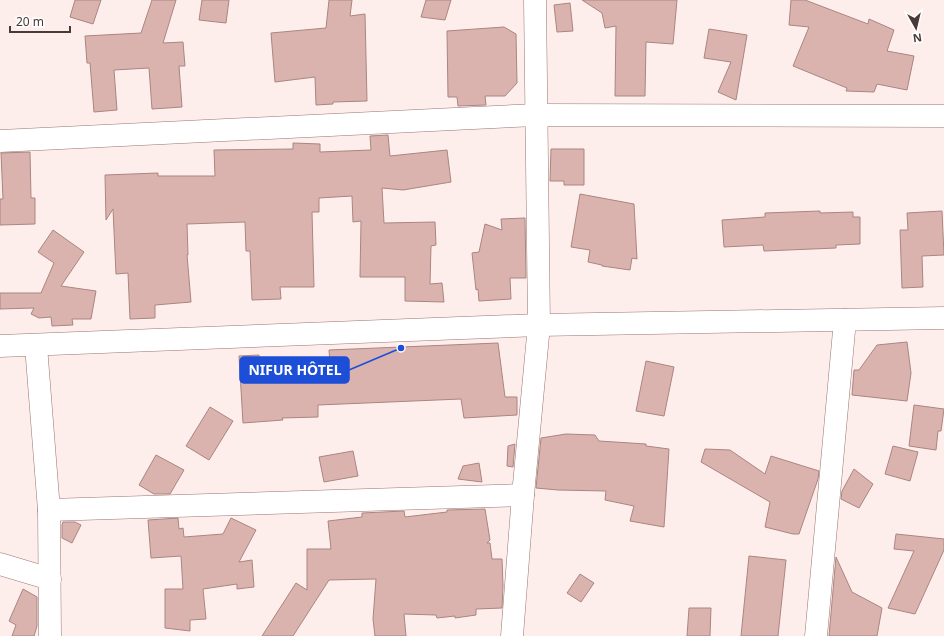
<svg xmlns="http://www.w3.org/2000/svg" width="944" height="636" viewBox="0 0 944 636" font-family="'Noto Sans',sans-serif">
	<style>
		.building { fill: #dbb3ae; stroke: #aa8581 }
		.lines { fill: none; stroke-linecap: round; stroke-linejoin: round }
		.minor-casing { stroke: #9a7571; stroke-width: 23 }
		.minor { stroke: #fff; stroke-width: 22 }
		.leader { fill: none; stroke: #1d4ed8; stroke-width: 1.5 }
		.callout-dot { fill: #1d4ed8; stroke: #fff; stroke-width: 1.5 }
		.callout { fill: #1d4ed8; stroke: #1d4ed8; stroke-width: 1.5 }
		.callout-label { font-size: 14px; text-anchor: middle; font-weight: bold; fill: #fff }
	</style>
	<rect width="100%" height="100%" fill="#feeeeb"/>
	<g class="building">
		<path d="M75 0H101L93 24 70 17Z"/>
		<path d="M152 0H176L163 43 183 42 185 66H179L182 107 152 109 149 68 114 70 117 110 94 112 90 63H87L85 36 141 33Z"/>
		<path d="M202 0H229L226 23 199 20Z"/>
		<path d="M329 0H352L350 16 365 14 367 101 333 102V104L316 105 315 77 275 82 271 33 326 28Z"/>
		<path d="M426 0H451L445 20 421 17Z"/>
		<path d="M582 0H677L673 44 646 42 645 96H615L616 26 605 28 602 13Z"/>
		<path d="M791 0H805L868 24 869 19 894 30 887 51 914 56 907 90 877 84 874 92 846 91 847 88 793 66 809 27 789 25Z"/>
		<path d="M570 3 573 31 557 32 554 5Z"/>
		<path d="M504 27 516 34 517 83 505 96H485L486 105 458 106 457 97H448L447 31Z"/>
		<path d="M709 29 747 35 736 100 718 92 731 62 704 58Z"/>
		<path d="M388 135 390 156 447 150 451 182 403 190 382 188 384 223 435 222 436 245 431 246 430 284 442 283 444 302 405 301V277H360L361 221 353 222 352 196 319 198V212H312L314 287H280L281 299 252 300 250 251H246L245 222 187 224 188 255H187L191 302 155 305V318L130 319 128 273 116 274 113 209 106 220 105 175 158 173V176H215L214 150 293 149V143L320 144V152L371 150 370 136Z"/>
		<path d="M551 149H584V185H564V181H550Z"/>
		<path d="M30 152 31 198H35V224L0 225V199H3L1 153Z"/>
		<path d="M580 194 634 204 637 259 632 258 630 270 602 266V265L588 262 590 250 571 247Z"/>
		<path d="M820 211V213L853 212V217H860V244L836 245V248L764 251 763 245 724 247 722 220 765 217V213Z"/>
		<path d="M942 211 944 255 922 256 923 287 902 288 900 230H908L907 213Z"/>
		<path d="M525 218 526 278H510L511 299 479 301 478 289 476 290 472 253 479 252 485 224 502 230 501 219Z"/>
		<path d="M53 230 84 252 61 286 96 291 91 319H72L73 325 52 326 51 317 39 318 31 314 34 308 0 309V293H41L54 263 38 252Z"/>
		<path d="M907 342 911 373 907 401 852 395 854 370H859L877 345Z"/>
		<path d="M498 343 505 397H517V415L464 418 461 399 318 405V417L282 418 283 420 243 423 239 356 259 355 260 360 279 358V365L330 363 329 350Z"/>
		<path d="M646 361 674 367 664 416 636 411Z"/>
		<path d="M914 405 944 409 941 431H938L936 450 909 446Z"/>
		<path d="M210 407 233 421 209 460 186 446Z"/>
		<path d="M566 434 595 435 599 441 646 444V446L669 449 664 527 630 521 634 506 605 500 606 491 558 490 536 488 541 438Z"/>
		<path d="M515 444 513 467 507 466 508 446Z"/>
		<path d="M893 446 918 452 910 481 885 474Z"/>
		<path d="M705 449 730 450 765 474 771 456 819 471 818 479 799 534H793L765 527 770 502 701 462Z"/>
		<path d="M353 451 358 476 324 482 319 457Z"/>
		<path d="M156 455 184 470 170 494H154L139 485Z"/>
		<path d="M479 463 482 482 458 479 463 466Z"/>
		<path d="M854 469 873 484 859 508 841 499 842 491Z"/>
		<path d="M485 509 490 540 487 543H490L492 559H502L503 586 502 608 476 609V615L455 618V616L437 618 436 615 404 614 406 636H375L373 619 376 579 329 580 293 636H262L296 583 307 590V549H331L328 521 362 517V513L404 511 405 517 447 512V510Z"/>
		<path d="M178 518 179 529 183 528 184 537 223 534 231 518 256 530 239 562 252 560 254 587 237 589V584L203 589 206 619 190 620V631L165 628V589H183L181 556 151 558 148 520Z"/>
		<path d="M63 522H75L81 525 72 543 62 538V525Z"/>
		<path d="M896 534 944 539V550L915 614 888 608 914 551 894 549Z"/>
		<path d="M749 556 786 560 778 636H741Z"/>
		<path d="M836 557 852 592 882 608 877 636H829Z"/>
		<path d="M580 574 594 583 581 602 567 593Z"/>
		<path d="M23 589 37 597V626L34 636H12L16 625 9 621Z"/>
		<path d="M689 608H711L710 636H687Z"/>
	</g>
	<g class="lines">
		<defs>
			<g id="minor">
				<path d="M0 141 536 115 944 116"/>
				<path d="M0 346 539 325 944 318"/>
				<path d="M36 346 49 510 50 636"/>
				<path d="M49 510 523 495"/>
				<path d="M0 564 50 579"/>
				<path d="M512 636 523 495 539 325 535 0"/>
				<path d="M816 636 845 320"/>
			</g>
		</defs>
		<use href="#minor" class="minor-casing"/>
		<use href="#minor" class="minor"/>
	</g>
	<path class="leader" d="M401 348L349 370"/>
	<circle class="callout-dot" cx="401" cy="348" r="4"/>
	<rect class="callout" x="240" y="357" width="109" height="26" rx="4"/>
	<g class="callout-label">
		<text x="295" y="375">NIFUR HÔTEL</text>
	</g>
	<g transform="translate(916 28) rotate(172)" stroke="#ffffff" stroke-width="3" paint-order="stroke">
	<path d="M0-3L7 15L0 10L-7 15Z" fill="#493937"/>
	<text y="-6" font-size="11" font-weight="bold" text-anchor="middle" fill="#493937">N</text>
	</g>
	<path d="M10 26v6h60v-6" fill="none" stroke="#493937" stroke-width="2"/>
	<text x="16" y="26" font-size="12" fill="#493937" stroke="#ffffff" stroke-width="3" paint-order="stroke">20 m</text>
</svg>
